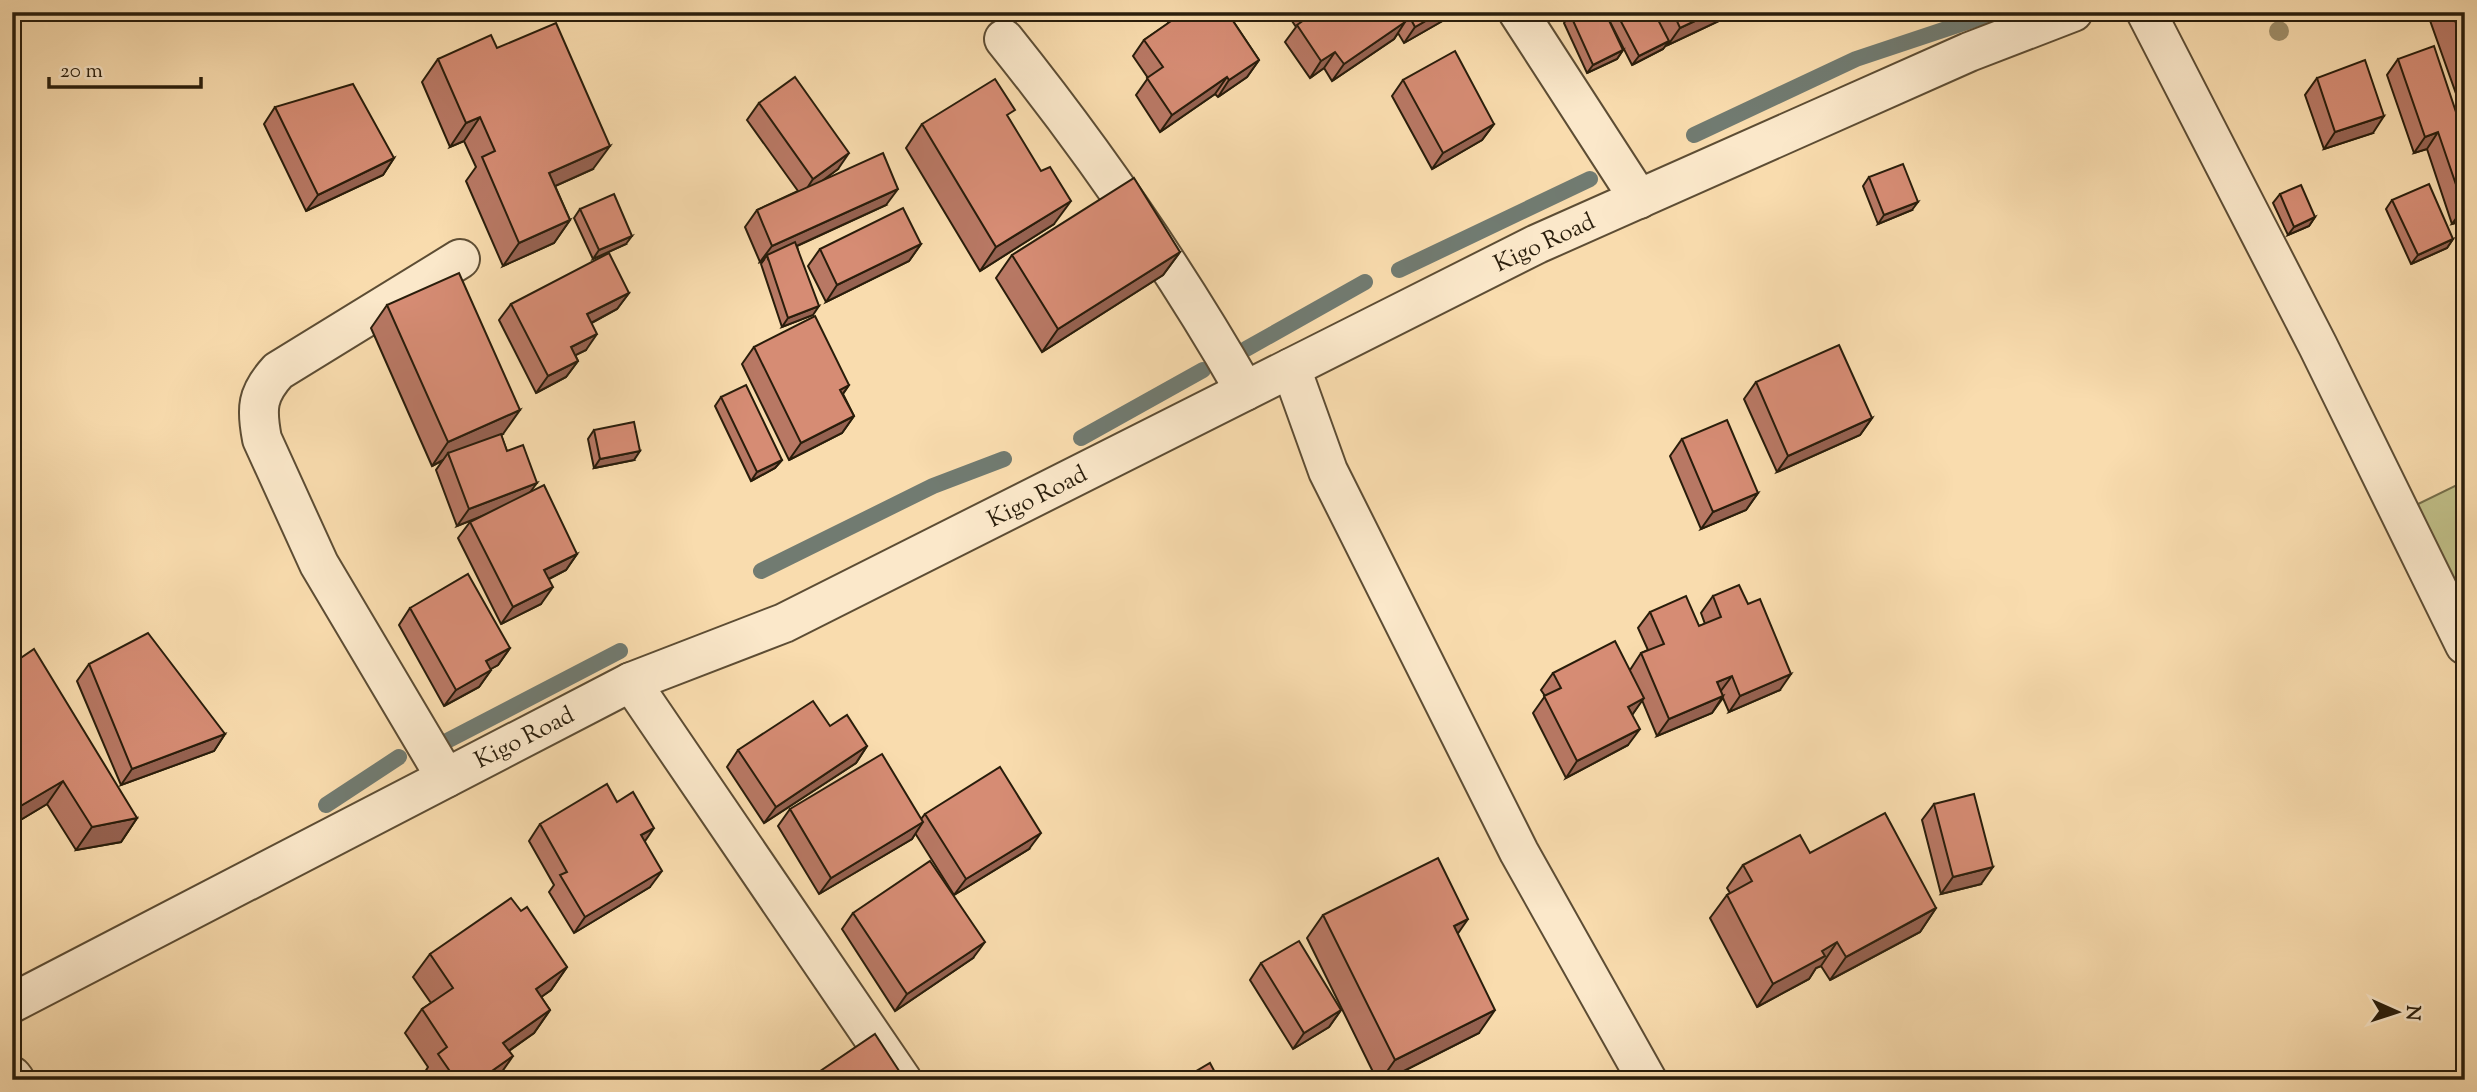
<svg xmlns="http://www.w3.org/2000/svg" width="2477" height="1092" viewBox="0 0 2477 1092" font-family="'Sorts Mill Goudy',serif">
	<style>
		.green { fill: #c0bf88; stroke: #746e4a; stroke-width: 2 }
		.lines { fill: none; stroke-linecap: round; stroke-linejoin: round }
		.stream { stroke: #717b71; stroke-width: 16 }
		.minor-casing { stroke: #5d4d34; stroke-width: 42 }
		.tertiary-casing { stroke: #5d4d34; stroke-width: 42 }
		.minor { stroke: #fbe8ca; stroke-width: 38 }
		.tertiary { stroke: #fbe8ca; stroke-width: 38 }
		.tree { fill: #9f8e69 }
		.wall { fill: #b87864; stroke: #291d0b; stroke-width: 2 }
		.shaded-wall { fill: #966251; stroke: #291d0b; stroke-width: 2 }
		.building { fill: #d68c74; stroke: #291d0b; stroke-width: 2 }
		.labels { text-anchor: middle; stroke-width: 5; stroke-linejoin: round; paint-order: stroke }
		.street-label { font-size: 24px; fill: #291d0b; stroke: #fbe8ca }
	</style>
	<rect width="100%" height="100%" fill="#f9dcae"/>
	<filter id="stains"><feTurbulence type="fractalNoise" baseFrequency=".00286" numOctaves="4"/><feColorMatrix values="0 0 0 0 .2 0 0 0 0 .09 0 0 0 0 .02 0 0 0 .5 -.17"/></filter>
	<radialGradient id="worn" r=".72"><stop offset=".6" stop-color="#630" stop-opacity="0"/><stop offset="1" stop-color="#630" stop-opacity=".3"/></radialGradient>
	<path class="green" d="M2465 481V601L2412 507Z"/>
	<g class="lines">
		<g class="stream">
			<path d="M1694 135 1856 59 1997 12"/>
			<path d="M1399 270 1590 179"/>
			<path d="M1246 349 1365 282"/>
			<path d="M1081 438 1203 370"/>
			<path d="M761 571 933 486 1004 459"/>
			<path d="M443 743 620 651"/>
			<path d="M326 805 399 757"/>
		</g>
		<defs>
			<g id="minor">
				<path d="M1518 12 1639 199"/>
				<path d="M2146 12 2318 346 2465 645"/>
				<path d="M1004 39C1093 150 1174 267 1245 391"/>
				<path d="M1291 368 1328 471 1519 852 1647 1080"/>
				<path d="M631 682 902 1080"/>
				<path d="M446 778 319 564 262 439C256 408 257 394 278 371L460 259"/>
				<path d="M12 1076 15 1080"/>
			</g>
			<path id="tertiary" d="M12 1003 631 682 784 623 1537 244 1969 52 2073 12"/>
		</defs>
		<use href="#minor" class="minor-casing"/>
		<use href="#tertiary" class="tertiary-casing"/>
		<use href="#minor" class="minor"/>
		<use href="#tertiary" class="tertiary"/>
	</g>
	<circle class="tree" cx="2279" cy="31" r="10"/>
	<g class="wall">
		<path d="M1166 12H1227L1259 60 1247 77 1218 97 1215 94 1160 132 1136 95 1148 78 1133 56 1144 40 1169 23 1163 16Z"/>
		<path d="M1286 12H1458L1404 43 1398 33 1394 39 1332 81 1324 68 1310 78 1285 42 1296 27Z"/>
		<path d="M1605 12H1727L1721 20 1668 45 1667 43 1663 49 1632 65Z"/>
		<path d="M2427 12H2465V119Z"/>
		<path d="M1570 14 1623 50 1617 59 1587 73 1564 23Z"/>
		<path d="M497 48 593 169 555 186 570 220 554 243 503 266 466 181 476 167 464 141 450 147 422 82 438 59Z"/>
		<path d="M2398 59 2461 127 2465 126V220L2452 224 2427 149 2414 153 2387 75Z"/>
		<path d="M2317 78 2373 133 2324 149 2305 95Z"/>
		<path d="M1403 80 1494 124 1482 140 1432 169 1392 96Z"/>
		<path d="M759 103 838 169 823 180 886 205 797 246 813 315 782 327 761 264 763 261 760 262 745 227 757 210 798 191 747 120Z"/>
		<path d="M275 107 394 158 383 175 306 211 264 124Z"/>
		<path d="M1009 119 1054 224 980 271 906 148 922 124Z"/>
		<path d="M1869 177 1912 210 1878 224 1863 186Z"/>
		<path d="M2280 194 2315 217 2309 226 2288 235 2273 203Z"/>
		<path d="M2392 200 2453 239 2447 248 2411 264 2386 209Z"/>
		<path d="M580 209 626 244 593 259 574 218Z"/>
		<path d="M921 244 909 261 826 302 808 266 820 249Z"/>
		<path d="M1180 252 1163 275 1042 352 996 278 1012 255Z"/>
		<path d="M629 293 617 309 592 323 586 350 575 355 578 361 566 377 536 393 499 320 511 304Z"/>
		<path d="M387 305 503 434 501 435 507 451 531 491 577 554 566 570 549 579 541 604 501 624 458 538 470 522 479 517 457 526 436 470 443 460 432 466 371 328Z"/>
		<path d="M754 347 849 385 843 394 854 416 842 433 789 460 742 364Z"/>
		<path d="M1756 382 1872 418 1860 435 1777 472 1744 399Z"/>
		<path d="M721 397 782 460 775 468 751 481 715 406Z"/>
		<path d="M594 430 634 460 594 468 588 439Z"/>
		<path d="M1682 439 1758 493 1746 510 1701 529 1670 456Z"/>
		<path d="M1713 596 1780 690 1729 712 1723 698 1712 713 1657 736 1642 700 1632 715 1628 745 1566 778 1533 713 1545 696 1541 690 1553 673 1630 670 1641 653 1648 650 1638 628 1650 612 1699 626 1705 624 1701 613Z"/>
		<path d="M410 608 510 648 498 665 490 669 491 670 479 687 444 706 399 625Z"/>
		<path d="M12 664 137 818 121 842 76 850 47 804 12 825Z"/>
		<path d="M89 664 225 734 214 751 121 785 77 681Z"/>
		<path d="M830 726 867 746 856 763 764 823 727 767 738 750Z"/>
		<path d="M617 802 645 841 650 887 574 933 549 892 554 885 529 841 540 824Z"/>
		<path d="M1934 804 1981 884 1941 894 1922 820Z"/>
		<path d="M790 809 921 819 925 814 1029 849 954 895 915 833 912 839 819 894 778 826Z"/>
		<path d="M1810 853 1936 908 1920 932 1830 980 1821 966 1816 968 1809 979 1757 1007 1710 918 1727 895 1730 893 1727 888 1743 865Z"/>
		<path d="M521 911 567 967 551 990 541 997 550 1010 534 1033 509 1051 496 1080H424L422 1077 428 1067 405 1033 422 1009 431 1003 413 977 430 954Z"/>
		<path d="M853 913 973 958 895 1011 842 929Z"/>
		<path d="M1323 915 1457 934 1479 1033 1386 1080H1377L1307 938Z"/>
		<path d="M1261 963 1341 1010 1329 1027 1293 1049 1250 980Z"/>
	</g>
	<g class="shaded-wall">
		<path d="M1441 12H1458L1404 43 1415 27Z"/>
		<path d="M1714 12H1727L1721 20 1668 45 1680 28Z"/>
		<path d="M1405 22 1394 39 1332 81 1344 64Z"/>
		<path d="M1669 41 1663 49 1632 65 1639 56Z"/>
		<path d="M1623 50 1617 59 1587 73 1593 65Z"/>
		<path d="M1335 52 1324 68 1310 78 1321 61Z"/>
		<path d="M1259 60 1247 77 1218 97 1229 80Z"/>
		<path d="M1227 77 1215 94 1160 132 1172 115Z"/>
		<path d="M2384 116 2373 133 2324 149 2335 132Z"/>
		<path d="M480 117 464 141 450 147 466 123Z"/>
		<path d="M1494 124 1482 140 1432 169 1443 153Z"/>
		<path d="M2438 132 2427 149 2414 153 2425 137Z"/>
		<path d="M610 146 593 169 533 196 549 173Z"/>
		<path d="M849 153 838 169 802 196 813 179Z"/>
		<path d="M394 158 383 175 306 211 318 195Z"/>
		<path d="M898 189 886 205 768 259 767 255 763 261 760 262 772 246Z"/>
		<path d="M1071 201 1054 224 980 271 996 247Z"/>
		<path d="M1918 202 1912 210 1878 224 1884 215Z"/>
		<path d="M2465 207V220L2452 224 2464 208Z"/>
		<path d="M2315 217 2309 226 2288 235 2294 227Z"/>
		<path d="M570 220 554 243 503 266 519 243Z"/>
		<path d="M632 236 626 244 593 259 599 250Z"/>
		<path d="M2453 239 2447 248 2411 264 2418 255Z"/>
		<path d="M921 244 909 261 826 302 837 285Z"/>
		<path d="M1180 252 1163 275 1042 352 1058 329Z"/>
		<path d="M629 293 617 309 576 331 587 314Z"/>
		<path d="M819 306 813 315 782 327 788 318Z"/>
		<path d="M597 334 586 350 560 363 571 347Z"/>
		<path d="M578 361 566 377 536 393 548 376Z"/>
		<path d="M849 385 837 402 840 390Z"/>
		<path d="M520 410 503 434 450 458 448 453 443 460 432 466 448 442Z"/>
		<path d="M854 416 842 433 789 460 801 443Z"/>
		<path d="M1872 418 1860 435 1777 472 1788 456Z"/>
		<path d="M640 451 634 460 594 468 600 459Z"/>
		<path d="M782 460 775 468 751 481 757 472Z"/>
		<path d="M537 483 525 499 457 526 469 509Z"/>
		<path d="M1758 493 1746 510 1701 529 1713 512Z"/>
		<path d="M577 554 566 570 533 587 544 570Z"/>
		<path d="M553 587 541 604 501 624 513 607Z"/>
		<path d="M510 648 498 665 475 678 486 661Z"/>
		<path d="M491 670 479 687 444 706 456 690Z"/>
		<path d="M1791 674 1780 690 1729 712 1740 696Z"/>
		<path d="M1732 676 1720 692 1717 682Z"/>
		<path d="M1723 696 1712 713 1657 736 1669 719Z"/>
		<path d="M1644 698 1632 715 1628 707Z"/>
		<path d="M1640 729 1628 745 1566 778 1577 761Z"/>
		<path d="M225 734 214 751 121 785 132 769Z"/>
		<path d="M867 746 856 763 764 823 776 807Z"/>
		<path d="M63 781 47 804 12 825V811Z"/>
		<path d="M137 818 121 842 76 850 92 827Z"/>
		<path d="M923 822 912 839 819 894 831 878Z"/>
		<path d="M654 828 643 844 641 835Z"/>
		<path d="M1041 833 1029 849 954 895 966 879Z"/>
		<path d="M1993 867 1981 884 1941 894 1953 877Z"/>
		<path d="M662 871 650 887 574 933 585 917Z"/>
		<path d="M1936 908 1920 932 1830 980 1846 957Z"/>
		<path d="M1468 919 1452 942 1454 926Z"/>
		<path d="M985 942 973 958 895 1011 907 994Z"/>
		<path d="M1837 942 1821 966 1816 968 1809 979 1757 1007 1773 984 1822 951Z"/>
		<path d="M567 967 551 990 520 1012 536 989Z"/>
		<path d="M550 1010 534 1033 487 1066 503 1043Z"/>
		<path d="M1341 1010 1329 1027 1293 1049 1304 1033Z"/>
		<path d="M1495 1010 1479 1033 1386 1080H1381L1395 1060Z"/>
		<path d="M513 1056 497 1079 479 1080Z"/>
	</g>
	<g class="building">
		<path d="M1184 12H1227L1259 60 1229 80 1227 77 1172 115 1147 78 1163 67 1144 40Z"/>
		<path d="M1309 12H1399L1405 22 1344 64 1335 52 1321 61 1297 25 1311 15Z"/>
		<path d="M1407 12H1441L1415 27Z"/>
		<path d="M1574 12H1605L1623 50 1593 65 1570 14Z"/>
		<path d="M1616 12H1654L1669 41 1639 56Z"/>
		<path d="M1673 12H1714L1680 28Z"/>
		<path d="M2452 12H2465V49Z"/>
		<path d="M556 23 610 146 549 173 570 220 519 243 482 157 495 151 480 117 466 123 438 59 491 35 497 48Z"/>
		<path d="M2434 46 2461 127 2465 126 2464 208 2438 132 2425 137 2398 59Z"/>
		<path d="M1455 51 1494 124 1443 153 1403 80Z"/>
		<path d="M2365 60 2384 116 2335 132 2317 78Z"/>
		<path d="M795 77 849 153 813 179 759 103Z"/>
		<path d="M995 79 1015 110 1007 115 1041 171 1050 167 1071 201 996 247 922 124Z"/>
		<path d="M353 84 394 158 318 195 275 107Z"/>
		<path d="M883 153 898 189 772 246 757 210Z"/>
		<path d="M1903 164 1918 202 1884 215 1869 177Z"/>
		<path d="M1134 178 1180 252 1058 329 1012 255Z"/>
		<path d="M2429 184 2453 239 2418 255 2392 200Z"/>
		<path d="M2301 185 2315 217 2294 227 2280 194Z"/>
		<path d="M614 194 632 236 599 250 580 209Z"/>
		<path d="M903 208 921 244 837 285 820 249Z"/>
		<path d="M795 242 819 306 788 318 767 255Z"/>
		<path d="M609 253 629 293 587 314 597 334 571 347 578 361 548 376 511 304Z"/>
		<path d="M459 273 520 410 448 442 387 305Z"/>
		<path d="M815 316 849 385 840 390 854 416 801 443 754 347Z"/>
		<path d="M1839 345 1872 418 1788 456 1756 382Z"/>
		<path d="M746 385 782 460 757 472 721 397Z"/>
		<path d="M1727 420 1758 493 1713 512 1682 439Z"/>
		<path d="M634 422 640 451 600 459 594 430Z"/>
		<path d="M501 434 507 451 523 445 537 483 469 509 448 453Z"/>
		<path d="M544 485 577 554 544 570 553 587 513 607 470 522Z"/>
		<path d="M468 574 510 648 486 661 491 670 456 690 410 608Z"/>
		<path d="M1739 585 1748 604 1760 599 1791 674 1740 696 1732 676 1717 682 1723 696 1669 719 1641 653 1664 644 1650 612 1686 596 1699 626 1721 617 1713 596Z"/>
		<path d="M148 633 225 734 132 769 89 664Z"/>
		<path d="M1615 641 1644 698 1628 707 1640 729 1577 761 1544 696 1561 688 1553 673Z"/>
		<path d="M34 649 137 818 92 827 63 781 12 811V664Z"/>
		<path d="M813 701 830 726 847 715 867 746 776 807 738 750Z"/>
		<path d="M882 754 923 822 831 878 790 809Z"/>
		<path d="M1000 767 1041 833 966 879 925 814Z"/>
		<path d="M607 784 617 802 633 792 654 828 641 835 662 871 585 917 560 875 567 872 540 824Z"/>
		<path d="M1974 794 1993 867 1953 877 1934 804Z"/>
		<path d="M1885 813 1936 908 1846 957 1837 942 1822 951 1825 956 1773 984 1727 895 1752 881 1743 865 1800 835 1810 853Z"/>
		<path d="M1438 858 1468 919 1454 926 1495 1010 1395 1060 1323 915Z"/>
		<path d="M930 861 985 942 907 994 853 913Z"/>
		<path d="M511 898 521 911 527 907 567 967 536 989 550 1010 503 1043 513 1056 479 1080H456L438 1054 447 1047 422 1009 453 988 430 954Z"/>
		<path d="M1299 941 1341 1010 1304 1033 1261 963Z"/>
		<path d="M875 1034 905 1080H807Z"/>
		<path d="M1210 1063 1219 1080H1181Z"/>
	</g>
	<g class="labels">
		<g class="street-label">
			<text transform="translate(1544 242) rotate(-25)" y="8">Kigo Road</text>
			<text transform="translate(1037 496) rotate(-27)" y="8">Kigo Road</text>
			<text transform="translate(524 737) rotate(-27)" y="8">Kigo Road</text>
		</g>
	</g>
	<rect width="2477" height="1092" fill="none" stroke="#f9dcae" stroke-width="42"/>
	<rect x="14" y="14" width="2449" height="1064" fill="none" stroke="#291d0b" stroke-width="3.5"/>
	<rect x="21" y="21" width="2435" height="1050" fill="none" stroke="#291d0b" stroke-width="2"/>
	<g transform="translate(2397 1012) rotate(93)" stroke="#fbe8ca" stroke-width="5" paint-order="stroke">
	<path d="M0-5L12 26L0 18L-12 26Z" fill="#291d0b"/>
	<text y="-10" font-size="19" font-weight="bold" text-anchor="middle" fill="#291d0b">N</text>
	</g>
	<path d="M49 77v10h152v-10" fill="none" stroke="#291d0b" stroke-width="3.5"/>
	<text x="60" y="77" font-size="21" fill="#291d0b" stroke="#fbe8ca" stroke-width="5" paint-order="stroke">20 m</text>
	<rect width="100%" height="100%" filter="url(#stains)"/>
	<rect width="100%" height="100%" fill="url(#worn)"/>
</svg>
